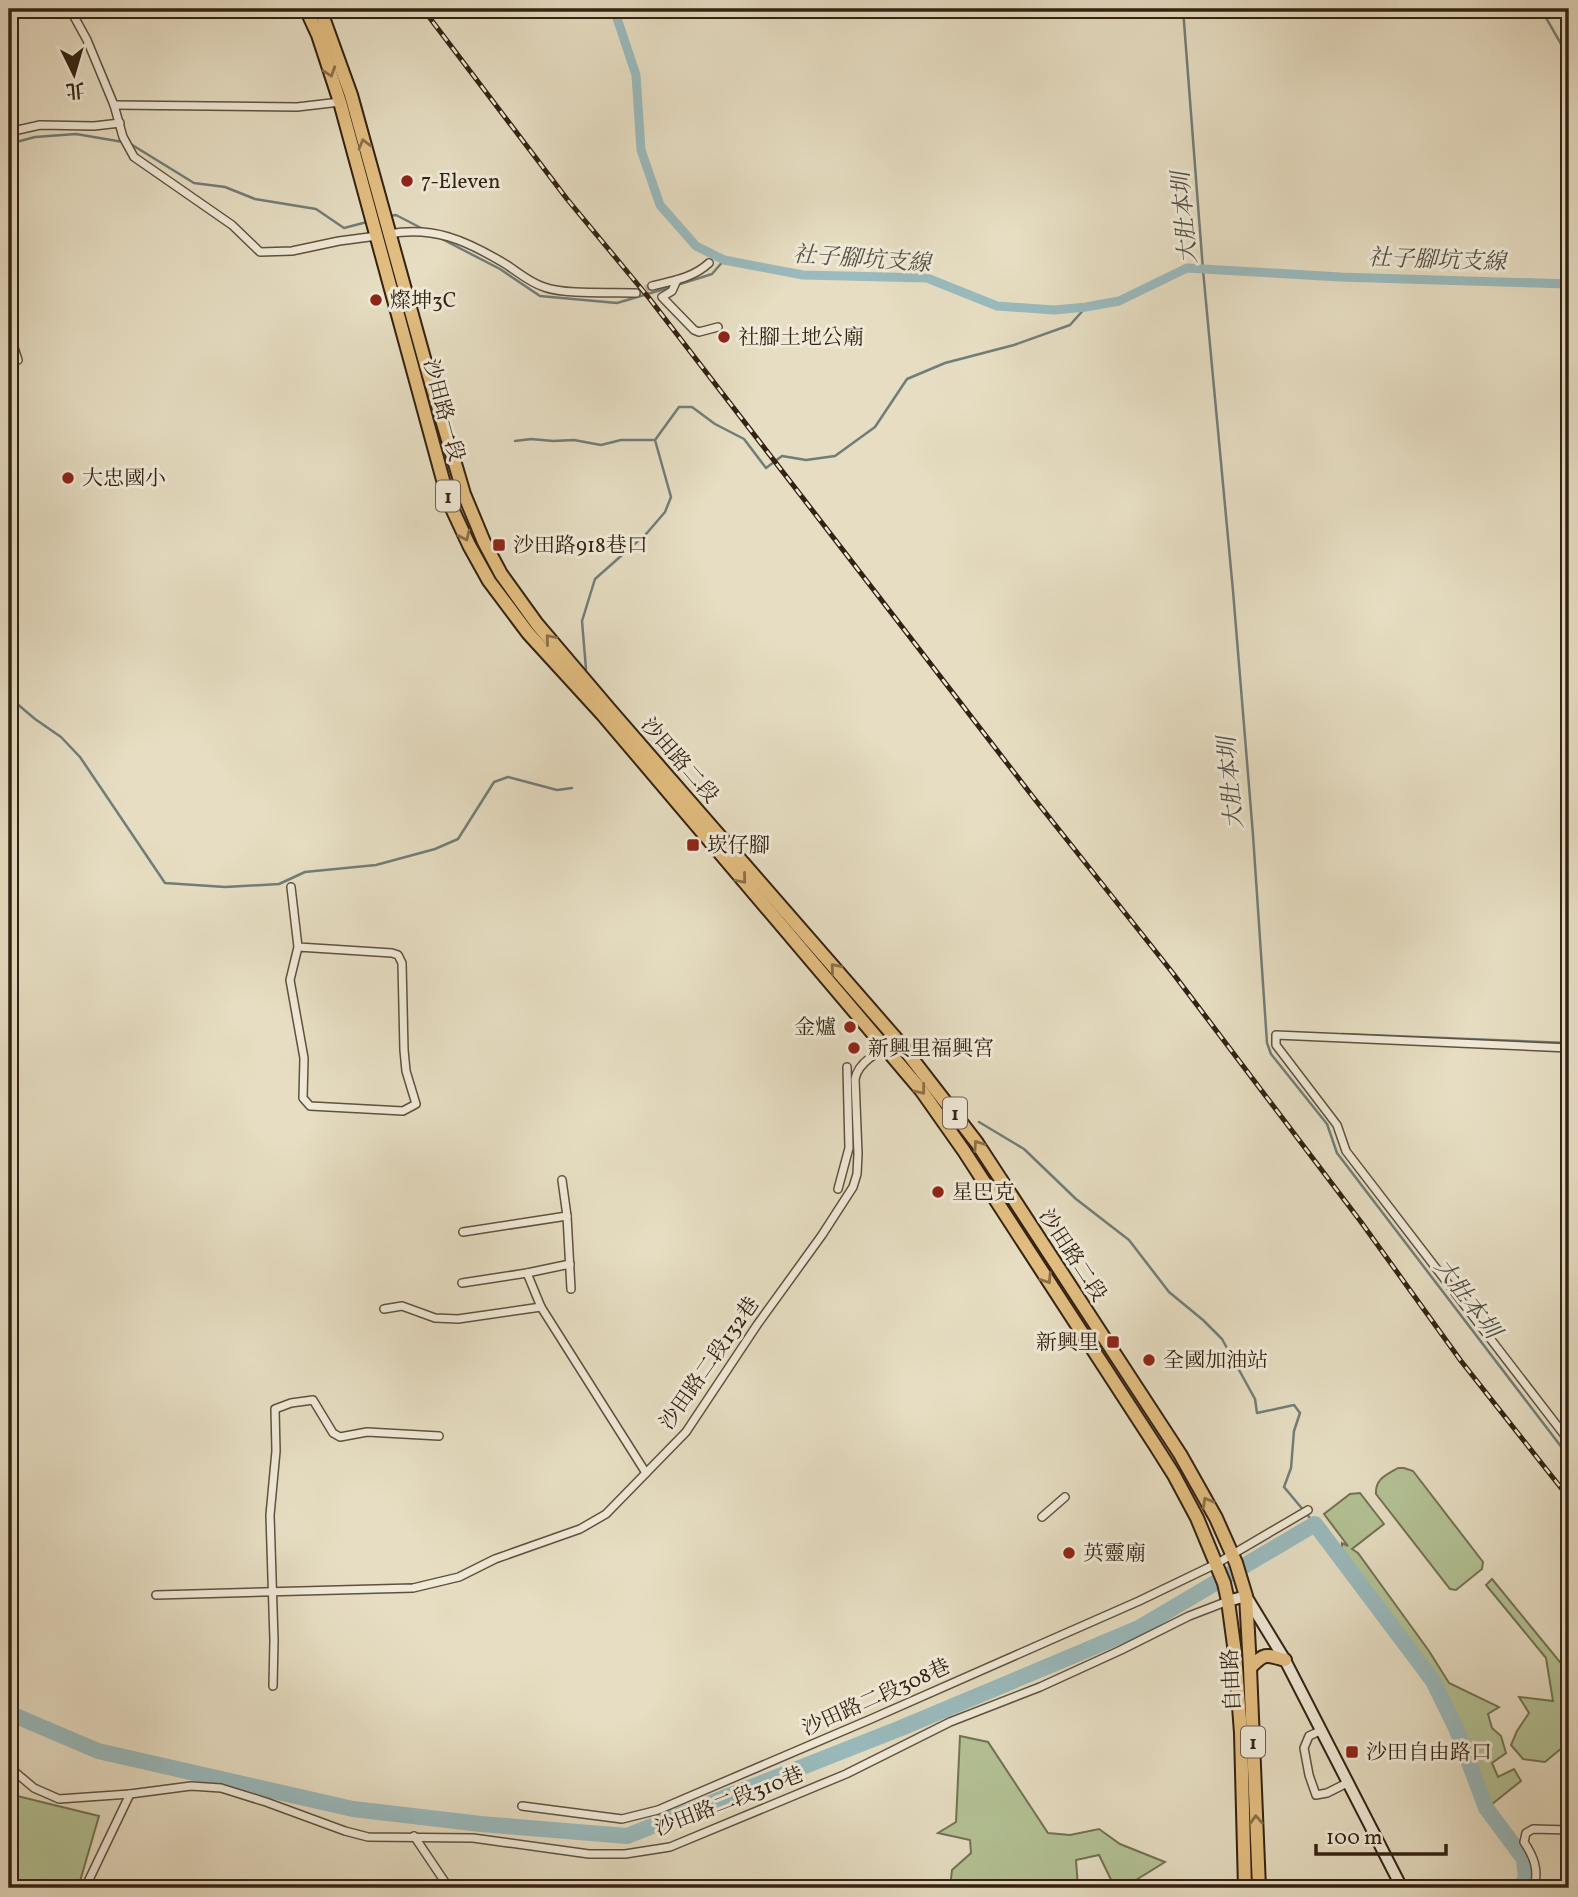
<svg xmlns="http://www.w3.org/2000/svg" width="1578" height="1897" viewBox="0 0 1578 1897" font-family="Vollkorn,'Noto Serif TC',serif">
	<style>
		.green { fill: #b3c295; stroke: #737254; stroke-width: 2 }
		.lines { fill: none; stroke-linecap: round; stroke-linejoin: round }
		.stream { stroke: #717d79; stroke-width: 2.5 }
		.canal { stroke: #9ababd; stroke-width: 9 }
		.river { stroke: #9ababd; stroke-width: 16 }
		.street-tunnel { stroke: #c2b89f; stroke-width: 7; stroke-dasharray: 7 3.5; stroke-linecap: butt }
		.street-casing { stroke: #60513e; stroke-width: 10 }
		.secondary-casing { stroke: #332212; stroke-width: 14 }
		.primary-casing { stroke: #332212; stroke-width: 16 }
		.street { stroke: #efe9d7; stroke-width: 7 }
		.secondary { stroke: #efe9d7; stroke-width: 10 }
		.primary { stroke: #e3be81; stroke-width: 12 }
		.rail-casing { stroke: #332212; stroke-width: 5 }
		.rail { stroke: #efe9d7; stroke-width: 2.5; stroke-dasharray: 8; stroke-linecap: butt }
		.oneway { stroke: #8b704a }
		.poi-dot { fill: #8f2418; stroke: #efe9d7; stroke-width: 2.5 }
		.labels { text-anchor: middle; stroke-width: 6; stroke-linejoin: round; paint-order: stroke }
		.shield { fill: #efe9d7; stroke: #6b5e4d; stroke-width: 2 }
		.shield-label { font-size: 19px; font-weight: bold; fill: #332212 }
		.poi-label { font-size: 21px; fill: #332212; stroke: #efe9d7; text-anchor: start }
		.street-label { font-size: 21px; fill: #332212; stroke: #efe9d7 }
		.water-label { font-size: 23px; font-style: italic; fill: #525045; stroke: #efe9d7 }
	</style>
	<rect width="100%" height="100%" fill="#e6ddc2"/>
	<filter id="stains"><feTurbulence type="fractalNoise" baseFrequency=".00286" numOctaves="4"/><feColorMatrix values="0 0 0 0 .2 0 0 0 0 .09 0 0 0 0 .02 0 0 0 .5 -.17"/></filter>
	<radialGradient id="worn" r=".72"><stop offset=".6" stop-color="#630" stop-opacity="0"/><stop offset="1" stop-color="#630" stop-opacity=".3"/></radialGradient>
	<g class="green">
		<path d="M1398 1468H1404L1413 1471 1483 1562 1482 1569 1456 1590 1450 1589 1376 1494C1375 1479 1386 1475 1398 1468Z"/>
		<path d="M1360 1493 1384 1524 1352 1549 1358 1553 1429 1651 1449 1683 1499 1707 1488 1714 1492 1728 1501 1736 1506 1753 1492 1763 1498 1777 1514 1769 1521 1781 1487 1808 1464 1741 1443 1697 1341 1562 1342 1543 1348 1546 1324 1514 1350 1494Z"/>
		<path d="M1492 1579 1569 1673V1742L1545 1762 1523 1759 1511 1745 1517 1731 1529 1713 1519 1697 1553 1701 1546 1658 1486 1585Z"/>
		<path d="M960 1736 988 1742 1048 1833 1070 1835 1099 1829 1120 1844 1165 1862 1123 1888H1115L1099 1855 1076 1860 1078 1888H950L952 1870 971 1853 970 1840 938 1833 956 1822Z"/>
		<path d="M9 1794 99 1816 78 1888H9Z"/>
	</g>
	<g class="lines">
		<g class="stream">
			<path d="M1183 9 1203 270 1233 591 1253 835 1267 1043 1271 1054 1327 1124 1337 1153 1569 1457"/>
			<path d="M1541 9 1569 58"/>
			<path d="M129 143 194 183 225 187 255 199 316 209 344 228 367 222"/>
			<path d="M9 144 35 137 76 134 123 142"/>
			<path d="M390 216 396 215 425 230"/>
			<path d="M440 238 500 269 540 296 617 303 671 287"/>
			<path d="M677 285 712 274 724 260"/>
			<path d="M515 441 531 439 553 441 574 440 601 445 621 440H653"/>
			<path d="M586 669 582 621 595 579 647 533 665 512 671 497 655 440 679 407H692L715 424 744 439 766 468 782 456 806 460 835 456 875 427 907 379 945 363 1014 345 1070 325 1086 307"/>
			<path d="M9 697 35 719 61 737 80 757 165 883 225 887 279 884 305 872 376 865 435 849 458 839 494 782 508 777 557 790 572 788"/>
			<path d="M1342 1034 1569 1043"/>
			<path d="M979 1122 1024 1149 1076 1199 1129 1240 1169 1292 1203 1320 1222 1339 1255 1399 1257 1413 1294 1405 1300 1413 1294 1431 1291 1468 1284 1487 1315 1524"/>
		</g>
		<path class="canal" d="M614 9 636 75 641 150 660 205 696 246 724 260 803 275 927 278 997 306 1054 310 1086 307 1119 301 1187 268 1340 277 1569 284"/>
		<path class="river" d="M9 1713 98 1751 353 1809 481 1824 627 1836 901 1728 1139 1628 1315 1524 1433 1681 1456 1728 1486 1808 1524 1859 1526 1879 1519 1888"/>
		<path class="street-tunnel" d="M636 293 652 286"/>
		<defs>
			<g id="street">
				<path d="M70 9 87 40 114 105 123 137 134 157 232 225 260 252 292 251 339 241 377 236"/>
				<path d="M114 105 297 107 340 102"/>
				<path d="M9 132 40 125 94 126 120 123"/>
				<path d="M389 234C433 226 465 240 502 262 516 270 528 282 544 287 565 295 612 292 636 293"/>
				<path d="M9 268 10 335 18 360"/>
				<path d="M677 280 672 291 662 297 694 330 699 332 718 327"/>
				<path d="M652 286C672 281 693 278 709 263"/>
				<path d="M291 887 298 947 290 980 304 1058 303 1098 310 1106 403 1111 416 1104 406 1071 404 1050 402 963 398 955 392 953 298 947"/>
				<path d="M1569 1048 1276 1035V1045L1337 1125 1346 1151 1569 1441"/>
				<path d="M562 1180 567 1216 571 1289"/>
				<path d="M838 1189 849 1148 847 1067"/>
				<path d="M463 1232 567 1216"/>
				<path d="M527 1273 541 1307 646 1473"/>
				<path d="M462 1283 527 1273 570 1264"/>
				<path d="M384 1309 402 1306 435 1318 458 1319 541 1307"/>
				<path d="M1042 1517 1065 1497"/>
				<path d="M156 1595 413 1588 459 1577 495 1559 580 1529 606 1514 686 1432 757 1325 822 1235 853 1187 857 1174 858 1154 855 1079C859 1059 883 1050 899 1042"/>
				<path d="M273 1686 274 1640 270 1515 276 1451 275 1409 291 1403 313 1400 333 1433 340 1437 367 1432 439 1436"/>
				<path d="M1322 1730 1309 1736 1304 1748 1309 1775 1316 1795 1327 1793 1349 1782"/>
				<path d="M9 1767 34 1788 59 1799 130 1794 191 1786 221 1788 266 1802 345 1831 368 1837 473 1838 589 1854H625L670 1847 846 1774 950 1722 1040 1687 1121 1650 1189 1616 1228 1601"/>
				<path d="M522 1806 622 1819 658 1810 871 1719 1139 1601 1216 1564 1308 1510"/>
				<path d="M414 1836 449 1888"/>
				<path d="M85 1888 130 1794"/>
				<path d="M1534 1888C1539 1870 1534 1857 1524 1842L1526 1833 1533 1829 1569 1830"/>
			</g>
			<path id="secondary" d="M1228 1601 1246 1596 1285 1660 1402 1888"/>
			<g id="primary">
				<path d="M306 9 318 35 340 102 449 502 469 545 489 581 528 633 603 715 921 1090 964 1151 1155 1445 1174 1475 1197 1518 1224 1583 1228 1601 1235 1653 1241 1733 1245 1888"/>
				<path d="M320 9 351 95 427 369 464 494 484 542 501 574 537 624 610 710 899 1042 977 1143 1180 1454 1216 1518 1236 1563 1246 1596 1250 1668 1259 1888"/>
				<path d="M1250 1668C1264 1653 1266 1654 1285 1660"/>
			</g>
		</defs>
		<use href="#street" class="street-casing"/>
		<use href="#secondary" class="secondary-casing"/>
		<use href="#primary" class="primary-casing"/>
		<use href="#street" class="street"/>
		<use href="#secondary" class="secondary"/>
		<use href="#primary" class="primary"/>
		<defs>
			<path id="rail" d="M423 9 567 199 649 298 1033 797 1172 972 1361 1222 1461 1361 1569 1498"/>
		</defs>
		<use href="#rail" class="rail-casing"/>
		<use href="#rail" class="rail"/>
	</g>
	<defs><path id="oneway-chevron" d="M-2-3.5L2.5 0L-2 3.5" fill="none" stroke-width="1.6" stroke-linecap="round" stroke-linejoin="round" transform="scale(1.75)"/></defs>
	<g class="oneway">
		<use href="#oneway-chevron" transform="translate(330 72) rotate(72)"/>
		<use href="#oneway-chevron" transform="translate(364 144) rotate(-105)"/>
		<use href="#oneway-chevron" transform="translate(465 536) rotate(65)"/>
		<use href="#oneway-chevron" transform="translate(550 639) rotate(-130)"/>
		<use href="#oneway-chevron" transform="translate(742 879) rotate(50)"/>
		<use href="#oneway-chevron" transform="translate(835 968) rotate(-131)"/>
		<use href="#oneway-chevron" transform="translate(921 1090) rotate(52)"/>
		<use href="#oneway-chevron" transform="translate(978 1145) rotate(-124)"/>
		<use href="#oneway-chevron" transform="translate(1047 1279) rotate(57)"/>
		<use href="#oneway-chevron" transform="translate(1207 1502) rotate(-119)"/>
		<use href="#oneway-chevron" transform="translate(1256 1820) rotate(-93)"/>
	</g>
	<g class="poi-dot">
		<circle cx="407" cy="181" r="7"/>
		<circle cx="376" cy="300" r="7"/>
		<circle cx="724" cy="337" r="7"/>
		<circle cx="68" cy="478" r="7"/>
		<rect x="492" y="538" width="14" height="14" rx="3.5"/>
		<rect x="686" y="838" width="14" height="14" rx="3.5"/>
		<circle cx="850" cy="1027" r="7"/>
		<circle cx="854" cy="1048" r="7"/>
		<circle cx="938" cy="1192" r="7"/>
		<rect x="1106" y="1335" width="14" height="14" rx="3.5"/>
		<circle cx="1149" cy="1360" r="7"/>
		<circle cx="1069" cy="1553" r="7"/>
		<rect x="1345" y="1745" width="14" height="14" rx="3.5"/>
	</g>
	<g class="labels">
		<g class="shield">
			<rect x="436" y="480.5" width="24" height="31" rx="5"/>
			<rect x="943" y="1097.5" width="24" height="31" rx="5"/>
			<rect x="1241" y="1726.5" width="24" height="31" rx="5"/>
		</g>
		<g class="shield-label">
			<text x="448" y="503">1</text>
			<text x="955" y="1120">1</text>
			<text x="1253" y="1749">1</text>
		</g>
		<g class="poi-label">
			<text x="421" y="188">7-Eleven</text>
			<text x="390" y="307">燦坤3C</text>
			<text x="738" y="344">社腳土地公廟</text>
			<text x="82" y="485">大忠國小</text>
			<text x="513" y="552">沙田路918巷口</text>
			<text x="707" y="852">崁仔腳</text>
			<text x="836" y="1034" text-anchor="end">金爐</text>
			<text x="868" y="1055">新興里福興宮</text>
			<text x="952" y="1199">星巴克</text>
			<text x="1099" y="1349" text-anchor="end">新興里</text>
			<text x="1163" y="1367">全國加油站</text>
			<text x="1083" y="1560">英靈廟</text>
			<text x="1366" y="1759">沙田自由路口</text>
		</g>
		<g class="street-label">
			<text transform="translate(444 410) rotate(75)" y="7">沙田路一段</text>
			<text transform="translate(680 760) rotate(49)" y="7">沙田路二段</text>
			<text transform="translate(1073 1255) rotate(57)" y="7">沙田路二段</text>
			<text transform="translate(709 1363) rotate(-55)" y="7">沙田路二段132巷</text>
			<text transform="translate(1231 1680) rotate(-93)" y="7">自由路</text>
			<text transform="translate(876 1697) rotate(-24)" y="7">沙田路二段308巷</text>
			<text transform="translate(729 1801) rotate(-21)" y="7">沙田路二段310巷</text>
		</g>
		<g class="water-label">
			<text transform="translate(1184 218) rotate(-95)" y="8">大肚本圳</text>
			<text transform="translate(862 258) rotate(4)" y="8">社子腳坑支線</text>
			<text transform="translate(1437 259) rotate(2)" y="8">社子腳坑支線</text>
			<text transform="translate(1230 783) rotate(-95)" y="8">大肚本圳</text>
			<text transform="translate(1468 1298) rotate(53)" y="8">大肚本圳</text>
		</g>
	</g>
	<rect width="1578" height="1897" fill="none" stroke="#e6ddc2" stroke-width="35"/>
	<rect x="10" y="10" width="1557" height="1876" fill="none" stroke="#332212" stroke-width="3.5"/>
	<rect x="18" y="18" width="1543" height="1862" fill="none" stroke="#332212" stroke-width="2"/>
	<g transform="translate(74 74) rotate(175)" stroke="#efe9d7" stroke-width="5" paint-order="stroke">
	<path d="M0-5L12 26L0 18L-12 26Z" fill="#332212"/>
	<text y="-10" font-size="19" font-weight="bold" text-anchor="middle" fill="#332212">北</text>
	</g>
	<path d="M1316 1844v10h130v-10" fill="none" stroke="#332212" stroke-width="3.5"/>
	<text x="1326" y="1844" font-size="21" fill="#332212" stroke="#efe9d7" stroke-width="5" paint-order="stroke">100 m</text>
	<rect width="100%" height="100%" filter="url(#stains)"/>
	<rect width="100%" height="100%" fill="url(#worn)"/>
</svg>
